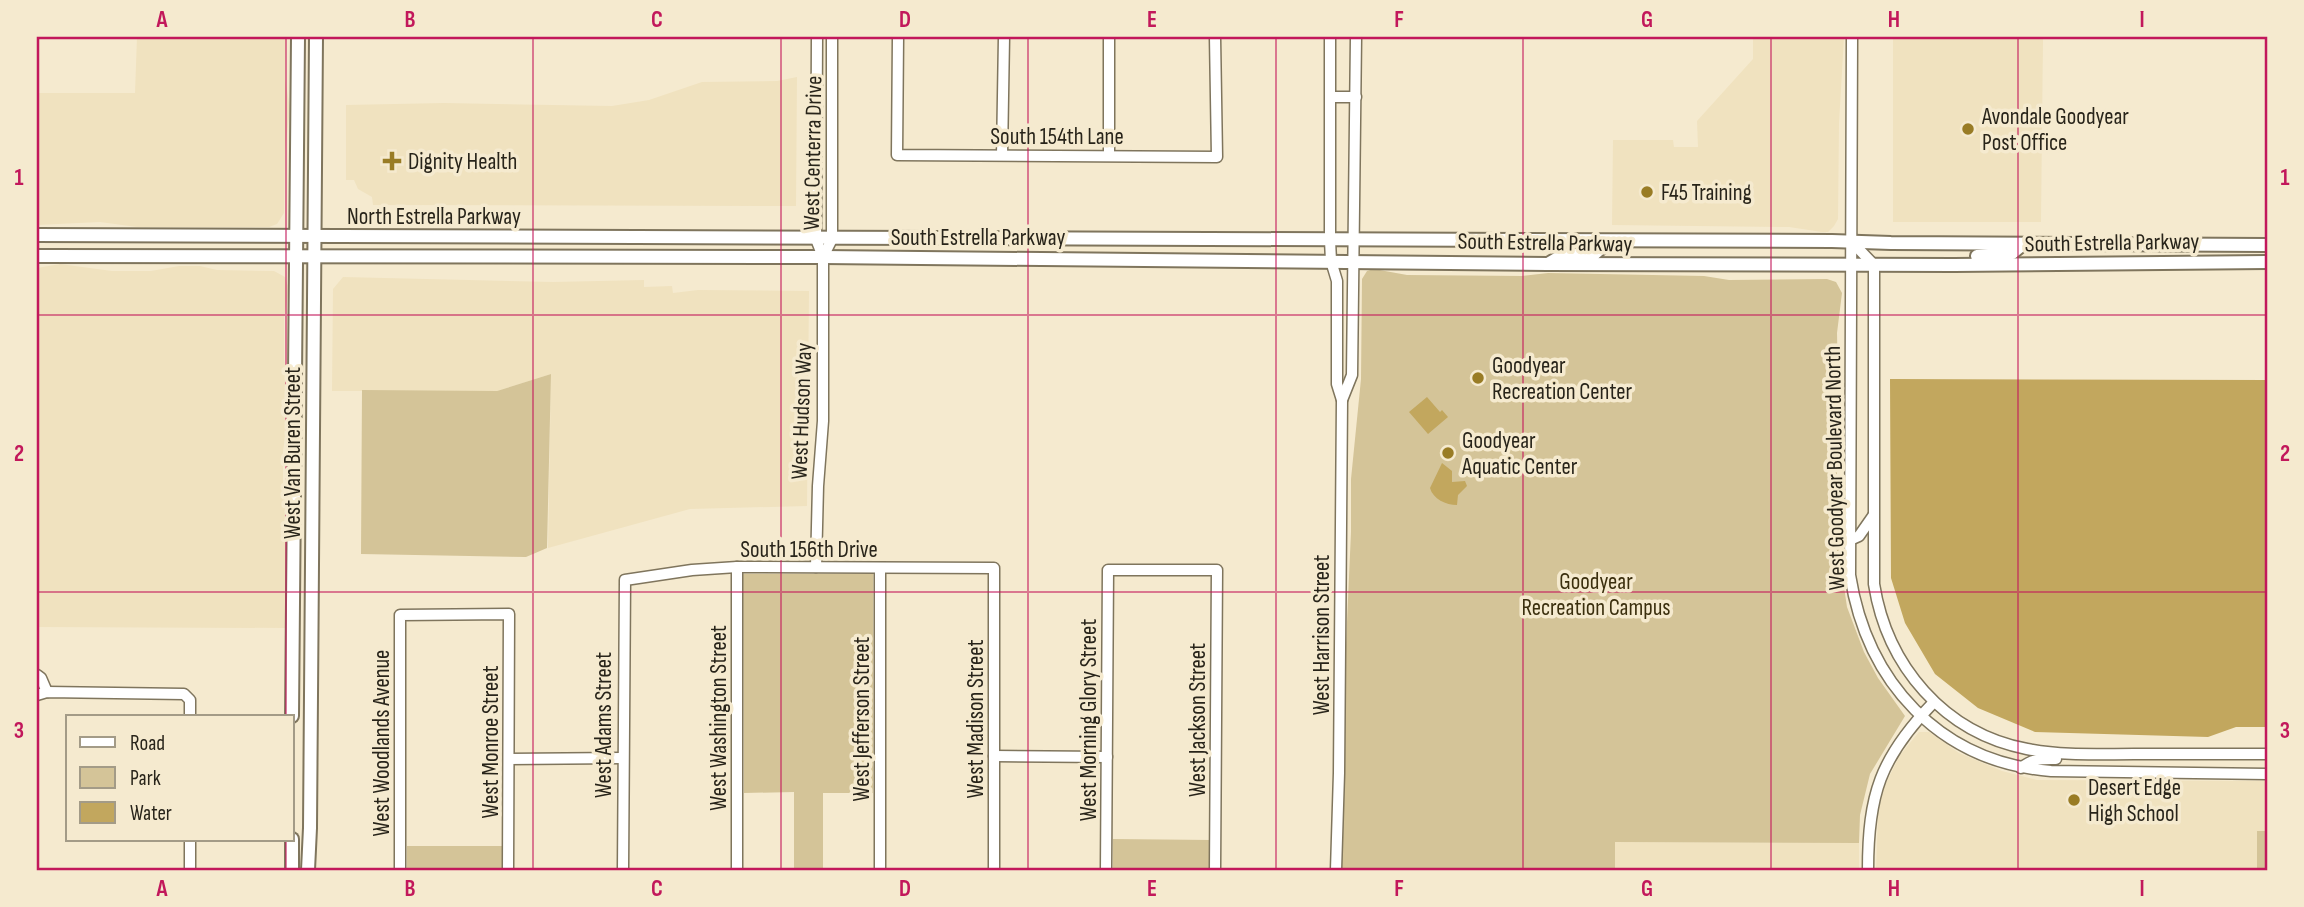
<svg xmlns="http://www.w3.org/2000/svg" width="2304" height="907" viewBox="0 0 2304 907" font-family="'Sofia Sans Condensed',sans-serif">
	<style>
		.built { fill: #f0e2bf }
		.green { fill: #d4c498 }
		.water { fill: #c2a75e }
		.lines { fill: none; stroke-linecap: round; stroke-linejoin: round }
		.minor-casing { stroke: #7f755d; stroke-width: 13 }
		.major-casing { stroke: #7f755d; stroke-width: 16 }
		.minor { stroke: #fff; stroke-width: 10 }
		.major { stroke: #fff; stroke-width: 12 }
		.grid { fill: none; stroke: #c2185b; stroke-width: 2; stroke-opacity: 0.55 }
		.poi-dot { fill: #997c25; stroke: #f5eacf; stroke-width: 2.5 }
		.labels { text-anchor: middle; stroke-width: 7; stroke-linejoin: round; paint-order: stroke }
		.poi-label { font-size: 23px; fill: #28241a; stroke: #f5eacf; text-anchor: start }
		.street-label { font-size: 23px; fill: #28241a; stroke: #f5eacf }
		.park-label { font-size: 23px; fill: #3b2f0e; stroke: #f5eacf }
		.neatline { fill: none; stroke: #c2185b; stroke-width: 2.5 }
		.grid-label { font-size: 23px; text-anchor: middle; font-weight: bold; fill: #c2185b }
	</style>
	<rect width="100%" height="100%" fill="#f5eacf"/>
	<g class="built">
		<path d="M137 37H286L285 79 290 108 285 150 284 213 277 224 269 227H137L100 222 37 225V93H135Z"/>
		<path d="M1753 37H1844L1839 123 1838 219 1834 226 1828 232H1822L1789 227 1612 225 1613 140H1673L1674 147H1698L1697 121 1753 59Z"/>
		<path d="M1893 37H2043L2041 222H1893Z"/>
		<path d="M797 77 796 206 373 205 372 197 358 189 354 180H346V105L444 103 612 106 649 100 702 82 777 81Z"/>
		<path d="M60 264 112 271H151L179 266H200L217 270 274 271 285 277 289 289 284 317V359L288 391V418L283 451V490L288 520 287 628 37 627V268Z"/>
		<path d="M343 277 553 282 644 280V287L672 286 673 293 698 290 809 291 807 506 690 509 548 548 551 374 497 391H332L333 289Z"/>
		<path d="M1919 732H1929L1959 753 2002 771 2037 780 2267 781V870H1876L1878 813 1884 787 1900 755Z"/>
		<path d="M1615 842 1859 843V870H1615Z"/>
	</g>
	<g class="green">
		<path d="M1374 269 1407 275 1522 276 1548 273 1704 276 1729 280 1827 279 1836 282 1842 293 1837 333 1838 382 1843 411 1837 457V521L1844 587 1847 607 1864 652 1878 678 1905 716 1870 774 1860 815 1859 843 1615 842V870H1336L1351 532V479L1361 379 1362 279 1367 271Z"/>
		<path d="M551 374 547 548 526 557 361 554 362 390 497 391Z"/>
		<path d="M743 574H873V793H823V870H794V792L744 793Z"/>
		<rect x="2257" y="831" width="10" height="39"/>
		<path d="M1113 839 1211 840V870H1113Z"/>
		<path d="M407 846H503L504 870H407Z"/>
	</g>
	<g class="water">
		<path d="M1890 379 2267 380V727H2236L2208 737 2035 732 1978 708 1935 674 1905 623 1891 578Z"/>
		<path d="M1427 397 1440 412 1442 410 1448 417 1428 434 1409 412Z"/>
		<path d="M1442 463 1452 471V482L1465 481 1467 486 1458 495 1457 505C1446 505 1433 499 1430 488Z"/>
	</g>
	<g class="lines">
		<defs>
			<g id="minor">
				<path d="M898 37 897 155 1217 157 1215 37"/>
				<path d="M1330 37V240L1331 261 1337 281V384L1342 400 1339 773 1336 870"/>
				<path d="M1852 37 1850 575C1867 682 1939 762 2051 771L2267 774"/>
				<path d="M1331 97H1356"/>
				<path d="M1002 155 1004 37"/>
				<path d="M1109 155V37"/>
				<path d="M1852 242 1874 265V584C1887 666 1944 733 2027 749 2062 756 2098 754 2134 754 2178 754 2223 754 2267 754"/>
				<path d="M823 257 832 239V37"/>
				<path d="M1342 400 1352 375 1356 37"/>
				<path d="M1850 540 1859 536 1873 516"/>
				<path d="M816 567 818 486 823 421V257L816 239 817 37"/>
				<path d="M37 675 41 678 47 692"/>
				<path d="M37 695 47 692 184 694 190 700V716"/>
				<path d="M994 756 1107 757"/>
				<path d="M509 759 622 758"/>
				<path d="M2021 768C2033 758 2042 759 2056 759"/>
				<path d="M190 870V839"/>
				<path d="M400 870V615L509 614 508 870"/>
				<path d="M623 870 625 580 692 570 737 567 994 568V870"/>
				<path d="M737 870V567"/>
				<path d="M880 870V569"/>
				<path d="M1106 870 1108 570H1217L1215 870"/>
				<path d="M1868 870C1868 795 1880 758 1933 703"/>
			</g>
			<g id="major">
				<path d="M37 235 1832 241 1891 243 2267 245"/>
				<path d="M37 256 823 257 1547 264 1954 265 2267 262"/>
				<path d="M1977 256 2012 253 2023 244"/>
				<path d="M1548 264 1563 255H1593L1609 241"/>
				<path d="M292 716 298 37"/>
				<path d="M292 870V839"/>
				<path d="M308 870 310 828 316 37"/>
			</g>
		</defs>
		<use href="#minor" class="minor-casing"/>
		<use href="#major" class="major-casing"/>
		<use href="#minor" class="minor"/>
		<use href="#major" class="major"/>
	</g>
	<path class="grid" d="M286 37V716M533 37V870M781 37V870M1028 37V870M1276 37V870M1523 37V870M1771 37V870M2018 37V870M37 315H2267M37 592H2267M286 839V870"/>
	<g class="poi-dot">
		<circle cx="1968" cy="129" r="7"/>
		<path d="M388.5 150.5h7v7h7v7h-7v7h-7v-7h-7v-7h7z"/>
		<circle cx="1647" cy="192" r="7"/>
		<circle cx="1478" cy="378" r="7"/>
		<circle cx="1448" cy="453" r="7"/>
		<circle cx="2074" cy="800" r="7"/>
	</g>
	<g class="labels">
		<g class="poi-label">
			<text x="1982" y="124">Avondale Goodyear<tspan x="1982" dy="26">Post Office</tspan></text>
			<text x="408" y="169">Dignity Health</text>
			<text x="1661" y="200">F45 Training</text>
			<text x="1492" y="373">Goodyear<tspan x="1492" dy="26">Recreation Center</tspan></text>
			<text x="1462" y="448">Goodyear<tspan x="1462" dy="26">Aquatic Center</tspan></text>
			<text x="2088" y="795">Desert Edge<tspan x="2088" dy="26">High School</tspan></text>
		</g>
		<g class="street-label">
			<text x="1057" y="144">South 154th Lane</text>
			<text transform="translate(812 153) rotate(-89)" y="8">West Centerra Drive</text>
			<text x="434" y="224">North Estrella Parkway</text>
			<text x="978" y="245">South Estrella Parkway</text>
			<text transform="translate(1545 242) rotate(1)" y="8">South Estrella Parkway</text>
			<text transform="translate(2112 242) rotate(-1)" y="8">South Estrella Parkway</text>
			<text transform="translate(801 411) rotate(-88)" y="8">West Hudson Way</text>
			<text transform="translate(292 453) rotate(-90)" y="8">West Van Buren Street</text>
			<text transform="translate(1834 468) rotate(-91)" y="8">West Goodyear Boulevard North</text>
			<text x="809" y="557">South 156th Drive</text>
			<text transform="translate(1321 635) rotate(-90)" y="8">West Harrison Street</text>
			<text transform="translate(718 718) rotate(-90)" y="8">West Washington Street</text>
			<text transform="translate(861 719) rotate(-90)" y="8">West Jefferson Street</text>
			<text transform="translate(975 719) rotate(-90)" y="8">West Madison Street</text>
			<text transform="translate(1088 720) rotate(-90)" y="8">West Morning Glory Street</text>
			<text transform="translate(1197 720) rotate(-90)" y="8">West Jackson Street</text>
			<text transform="translate(603 725) rotate(-90)" y="8">West Adams Street</text>
			<text transform="translate(490 742) rotate(-90)" y="8">West Monroe Street</text>
			<text transform="translate(381 743) rotate(-90)" y="8">West Woodlands Avenue</text>
		</g>
		<g class="park-label">
			<text x="1596" y="589">Goodyear<tspan x="1596" dy="26">Recreation Campus</tspan></text>
		</g>
	</g>
	<rect width="2304" height="907" fill="none" stroke="#f5eacf" stroke-width="77"/>
	<rect x="66" y="715" width="228" height="126" fill="#f5eacf" stroke="#a39b87" stroke-width="2"/>
	<rect x="80" y="737" width="35" height="10" fill="#ffffff" stroke="#a39b87" stroke-width="2"/>
	<text x="130" y="750" font-size="21" fill="#28241a">Road</text>
	<rect x="80" y="767" width="35" height="21" fill="#d4c498" stroke="#a39b87" stroke-width="2"/>
	<text x="130" y="785" font-size="21" fill="#28241a">Park</text>
	<rect x="80" y="802" width="35" height="21" fill="#c2a75e" stroke="#a39b87" stroke-width="2"/>
	<text x="130" y="820" font-size="21" fill="#28241a">Water</text>
	<rect x="38" y="38" width="2228" height="831" class="neatline"/>
	<g class="grid-label">
		<text x="162" y="27">A</text>
		<text x="410" y="27">B</text>
		<text x="657" y="27">C</text>
		<text x="905" y="27">D</text>
		<text x="1152" y="27">E</text>
		<text x="1399" y="27">F</text>
		<text x="1647" y="27">G</text>
		<text x="1894" y="27">H</text>
		<text x="2142" y="27">I</text>
		<text x="19" y="185">1</text>
		<text x="2285" y="185">1</text>
		<text x="19" y="461">2</text>
		<text x="2285" y="461">2</text>
		<text x="19" y="738">3</text>
		<text x="2285" y="738">3</text>
		<text x="162" y="896">A</text>
		<text x="410" y="896">B</text>
		<text x="657" y="896">C</text>
		<text x="905" y="896">D</text>
		<text x="1152" y="896">E</text>
		<text x="1399" y="896">F</text>
		<text x="1647" y="896">G</text>
		<text x="1894" y="896">H</text>
		<text x="2142" y="896">I</text>
	</g>
</svg>
